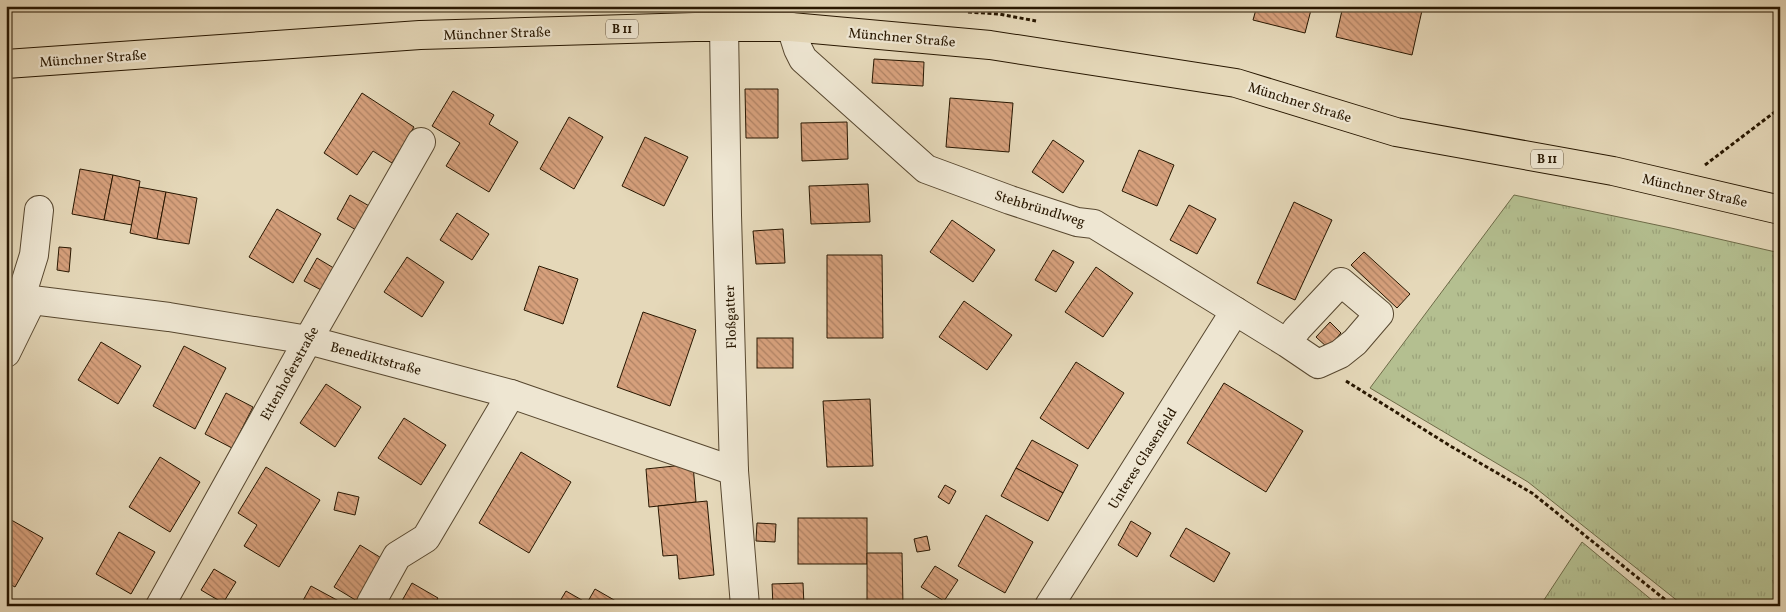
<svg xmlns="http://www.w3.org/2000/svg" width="1786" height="612" viewBox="0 0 1786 612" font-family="Vollkorn,serif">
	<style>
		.grass { fill: url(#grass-tufts); stroke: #6e6b48 }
		.building { fill: url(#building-back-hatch); stroke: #281701 }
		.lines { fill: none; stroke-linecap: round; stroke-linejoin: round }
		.minor-casing { stroke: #57472f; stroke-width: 30 }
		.major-casing { stroke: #281701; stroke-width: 30 }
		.path { stroke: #281701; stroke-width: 3; stroke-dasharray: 4 2.5; stroke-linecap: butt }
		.minor { stroke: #eee6d2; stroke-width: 28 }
		.major { stroke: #e5d8b9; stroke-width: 28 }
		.labels { text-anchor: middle; stroke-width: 4.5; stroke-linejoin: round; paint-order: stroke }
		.shield { fill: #eee6d2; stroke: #635540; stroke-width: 1 }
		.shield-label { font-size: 12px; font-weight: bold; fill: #281701 }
		.street-label { font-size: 14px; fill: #281701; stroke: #eee6d2 }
	</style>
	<defs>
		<pattern id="grass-tufts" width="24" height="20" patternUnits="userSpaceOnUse" patternTransform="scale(1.25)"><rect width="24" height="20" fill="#b4bf90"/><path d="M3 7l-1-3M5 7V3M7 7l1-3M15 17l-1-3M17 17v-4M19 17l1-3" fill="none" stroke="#9ba37a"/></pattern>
		<pattern id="building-back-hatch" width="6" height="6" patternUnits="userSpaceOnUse" patternTransform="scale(1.25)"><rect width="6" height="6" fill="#d6a07c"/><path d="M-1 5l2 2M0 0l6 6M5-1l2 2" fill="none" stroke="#ae8163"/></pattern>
	</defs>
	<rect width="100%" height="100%" fill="#e5d8b9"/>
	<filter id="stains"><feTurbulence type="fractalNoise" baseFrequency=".004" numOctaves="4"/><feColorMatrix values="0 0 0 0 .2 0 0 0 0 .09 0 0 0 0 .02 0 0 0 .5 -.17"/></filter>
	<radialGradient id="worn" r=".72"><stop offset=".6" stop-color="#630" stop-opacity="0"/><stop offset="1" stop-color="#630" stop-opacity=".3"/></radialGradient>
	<g class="grass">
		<path d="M1514 195 1671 228 1780 253V606H1684L1528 482 1370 388Z"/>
		<path d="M1582 542 1659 606H1540Z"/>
	</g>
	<g class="building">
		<path d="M1147 6H1187V11Z"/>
		<path d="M1257 6H1312L1305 33 1253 20Z"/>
		<path d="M1343 6H1361L1381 11 1382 6H1423L1412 55 1336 37Z"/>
		<path d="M874 59 924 62 923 86 872 83Z"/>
		<path d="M745 89H778V138H746Z"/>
		<path d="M453 91 494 115 489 124 518 142 489 192 446 166 460 143 432 126Z"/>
		<path d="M362 93 414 127 392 163 373 151 357 175 324 153Z"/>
		<path d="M950 98 1013 103 1009 152 946 147Z"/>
		<path d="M569 117 603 137 574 189 540 169Z"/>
		<path d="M847 122 848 159 802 161 801 123Z"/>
		<path d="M645 137 688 157 664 206 622 186Z"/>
		<path d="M1053 140 1084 161 1063 193 1032 172Z"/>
		<path d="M1139 150 1174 165 1157 206 1122 191Z"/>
		<path d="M80 169 113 175 104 220 72 214Z"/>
		<path d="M113 175 140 181 132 225 104 220Z"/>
		<path d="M868 184 870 222 811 224 809 186Z"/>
		<path d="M139 187 166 192 157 239 130 233Z"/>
		<path d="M166 192 197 198 189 244 157 239Z"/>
		<path d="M350 195 371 207 358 231 337 219Z"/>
		<path d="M1294 202 1332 220 1295 300 1257 283Z"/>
		<path d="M1189 205 1216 219 1197 254 1170 240Z"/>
		<path d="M277 209 321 234 293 283 249 257Z"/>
		<path d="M457 213 489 234 472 260 440 240Z"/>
		<path d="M952 220 995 250 973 282 930 252Z"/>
		<path d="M783 229 785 263 756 264 753 231Z"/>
		<path d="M59 247 71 248 69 272 57 270Z"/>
		<path d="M1053 250 1074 262 1056 292 1035 280Z"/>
		<path d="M1364 252 1410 294 1397 308 1351 265Z"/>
		<path d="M827 255H882L883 338H827Z"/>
		<path d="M407 257 444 282 422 317 384 292Z"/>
		<path d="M317 258 337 270 325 292 304 281Z"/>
		<path d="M539 266 578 279 563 324 524 310Z"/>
		<path d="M1096 267 1133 293 1103 337 1065 312Z"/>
		<path d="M964 301 1012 335 987 370 939 337Z"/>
		<path d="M643 312 696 330 670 406 617 387Z"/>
		<path d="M1330 322 1341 333 1328 348 1316 337Z"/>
		<rect x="757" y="338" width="36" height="30"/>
		<path d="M101 342 141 366 118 404 78 380Z"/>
		<path d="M184 346 226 368 195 429 153 406Z"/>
		<path d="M1076 362 1124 393 1088 449 1040 418Z"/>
		<path d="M1224 383 1303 431 1266 492 1187 443Z"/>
		<path d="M326 384 361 407 335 447 300 423Z"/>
		<path d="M226 393 253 407 232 448 205 434Z"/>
		<path d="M870 399 873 466 827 467 823 401Z"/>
		<path d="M404 418 446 445 421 485 378 458Z"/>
		<path d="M1032 440 1078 465 1063 493 1016 468Z"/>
		<path d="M521 452 571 482 529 553 479 523Z"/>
		<path d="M160 457 200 482 170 532 129 507Z"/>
		<path d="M693 464 696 502 649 507 646 469Z"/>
		<path d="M266 467 320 500 279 567 244 546 257 525 238 513Z"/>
		<path d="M1016 468 1063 493 1048 521 1001 496Z"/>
		<path d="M945 485 956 491 949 504 938 497Z"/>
		<path d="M338 492 359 497 355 515 334 510Z"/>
		<path d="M707 501 714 575 679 579 677 555 663 556 658 506Z"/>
		<path d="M986 515 1033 542 1005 593 958 566Z"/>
		<path d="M6 517 43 538 15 587 6 582Z"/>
		<rect x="798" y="518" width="69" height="46"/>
		<path d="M1131 521 1151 533 1137 557 1118 545Z"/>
		<path d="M757 523 776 524 775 542 756 541Z"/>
		<path d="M1186 528 1230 553 1214 582 1170 556Z"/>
		<path d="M119 532 155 552 131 594 96 574Z"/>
		<path d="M927 536 930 550 917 552 914 539Z"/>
		<path d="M360 545 383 559 357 601 334 587Z"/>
		<path d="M867 553H902L903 606H867Z"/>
		<path d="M935 566 958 580 944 601 921 587Z"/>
		<path d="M214 569 236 582 223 603 201 590Z"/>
		<path d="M412 583 438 598 433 606H399Z"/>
		<path d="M803 583 804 606H773L772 584Z"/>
		<path d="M311 586 348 606H300Z"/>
		<path d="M595 589 621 604V606H557L566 591 587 603Z"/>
	</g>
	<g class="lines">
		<defs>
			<g id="minor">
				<path d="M724 27 727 215 734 471 745 606"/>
				<path d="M791 27 798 49 803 59 926 169 1010 200 1077 222 1094 224 1287 343 1318 364 1340 354 1355 342 1379 314 1341 282 1297 329 1287 343"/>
				<path d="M20 300 34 255 39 210"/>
				<path d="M6 301 32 300 169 317 308 340 511 394 734 471"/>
				<path d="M6 353 32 300"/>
				<path d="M371 603 397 556 426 538 511 394"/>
				<path d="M160 606 308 340 421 142"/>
				<path d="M1049 606 1235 311"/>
			</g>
			<path id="major" d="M6 64 420 35 695 27H791L990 45 1236 83 1396 132 1613 171 1780 210"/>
		</defs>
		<use href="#minor" class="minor-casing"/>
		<use href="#major" class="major-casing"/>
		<g class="path">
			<path d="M968 12 999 14 1036 21"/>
			<path d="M1705 165 1780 108"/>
			<path d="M1346 381 1452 447 1532 493 1673 606"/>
		</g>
		<use href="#minor" class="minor"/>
		<use href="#major" class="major"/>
	</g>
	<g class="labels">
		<g class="shield">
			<rect x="606" y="19.5" width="32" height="19" rx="4"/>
			<rect x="1531" y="149.5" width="32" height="19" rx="4"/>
		</g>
		<g class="shield-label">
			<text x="622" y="33">B 11</text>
			<text x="1547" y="163">B 11</text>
		</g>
		<g class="street-label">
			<text transform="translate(497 33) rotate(-2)" y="5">Münchner Straße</text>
			<text transform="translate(902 37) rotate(5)" y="5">Münchner Straße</text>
			<text transform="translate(93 58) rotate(-4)" y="5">Münchner Straße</text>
			<text transform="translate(1300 102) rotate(17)" y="5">Münchner Straße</text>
			<text transform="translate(1695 190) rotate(13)" y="5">Münchner Straße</text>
			<text transform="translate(1040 208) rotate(17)" y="5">Stehbründlweg</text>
			<text transform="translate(730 317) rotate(-92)" y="5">Floßgatter</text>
			<text transform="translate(376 358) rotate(15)" y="5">Benediktstraße</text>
			<text transform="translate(289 373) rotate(-61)" y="5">Ettenhoferstraße</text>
			<text transform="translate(1142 458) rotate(-58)" y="5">Unteres Glasenfeld</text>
		</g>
	</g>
	<rect width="1786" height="612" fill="none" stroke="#e5d8b9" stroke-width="25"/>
	<rect x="8" y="8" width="1771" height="597" fill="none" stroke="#281701" stroke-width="2.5"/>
	<rect x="12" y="12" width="1761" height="587" fill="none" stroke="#281701"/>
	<rect width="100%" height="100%" filter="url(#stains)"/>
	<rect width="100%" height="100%" fill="url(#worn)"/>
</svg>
